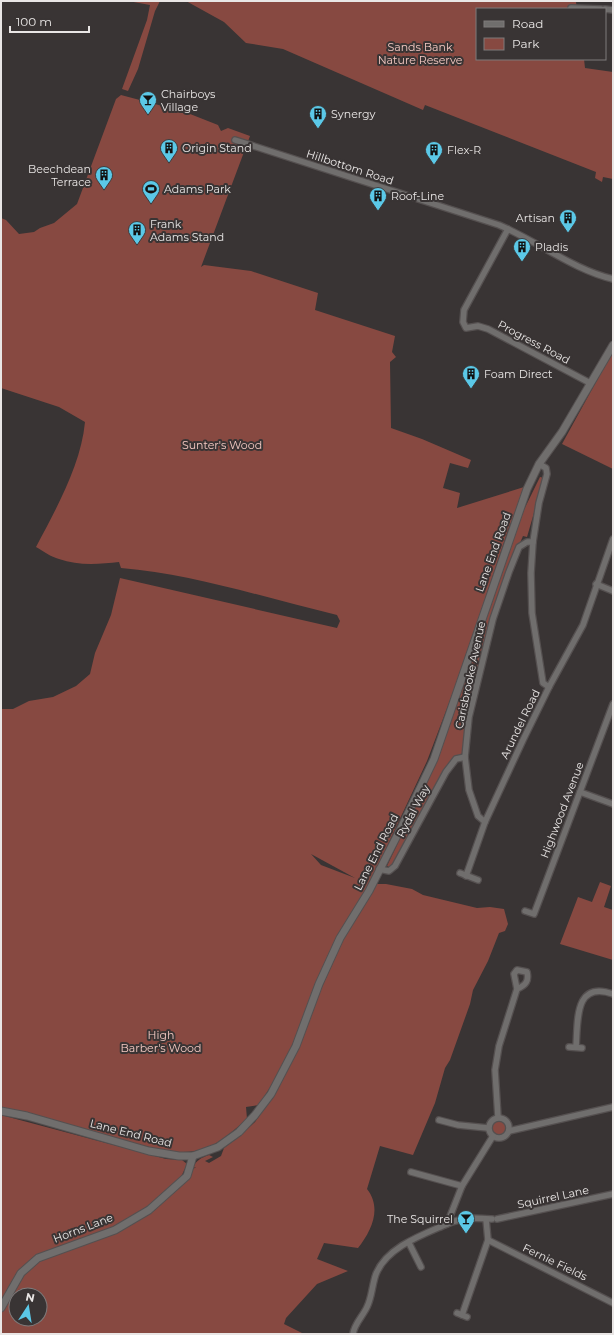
<svg xmlns="http://www.w3.org/2000/svg" width="614" height="1335" viewBox="0 0 614 1335" font-family="Montserrat,sans-serif">
	<style>
		.green { fill: #874941; fill-rule: evenodd }
		.lines { fill: none; stroke-linecap: round; stroke-linejoin: round }
		.minor-casing { stroke: #555050; stroke-width: 8 }
		.tertiary-casing { stroke: #555050; stroke-width: 9 }
		.minor { stroke: #706e6d; stroke-width: 5.5 }
		.tertiary { stroke: #706e6d; stroke-width: 7 }
		.labels { text-anchor: middle; stroke-width: 4; stroke-linejoin: round; paint-order: stroke }
		.park-label { font-size: 11px; fill: #f4c9c2; stroke: #393434 }
		.poi-label { font-size: 11px; fill: #e9e6e5; stroke: #393434; text-anchor: start }
		.street-label { font-size: 11px; fill: #e9e6e5; stroke: #393434 }
	</style>
	<rect width="100%" height="100%" fill="#393434"/>
	<g class="green">
		<path d="M128 1H160L155 11 138 69 128 91 122 89 147 20 150 5Z"/>
		<path d="M186 1 576 2 577 9H477V59H584L585 68 613 72V179L603 177 602 182 595 178 596 172 425 105 423 110 283 49 246 43 224 22Z"/>
		<path d="M121 95 185 112 218 125 221 131 228 128 250 136 201 267 204 265 251 271 318 293 315 310 395 336 392 352 396 357 390 362 391 428 422 439 471 460 468 468 450 463 443 488 460 493 457 508 524 487 523 490H526L509 527 460 674 427 761 287 1060 259 1105 246 1107 247 1119C218 1144 208 1154 168 1152L1 1108V709H13L29 701 53 697 76 686 90 674 95 653 111 615 120 578 337 628 340 621 337 615C266 598 193 574 121 568L119 562C100 564 78 566 59 559 51 557 43 551 36 547 56 509 81 465 85 422L59 407 1 388V218L6 220 19 234 34 232 40 228 54 223 77 204 116 99ZM311 854 355 878 321 865Z"/>
		<path d="M613 351V469L562 444Z"/>
		<path d="M540 477 544 478 527 537 523 536C492 605 471 678 464 752L458 757 395 864 390 867 387 866 414 809 437 756 512 534Z"/>
		<path d="M600 882 611 886 604 907 613 910V960L560 944 578 897 592 902Z"/>
		<path d="M376 884H386L412 889 423 895 477 908 490 907 504 909 508 924 505 931 499 933 488 961 473 990 470 1004 450 1060 445 1068 435 1103 413 1155 380 1146 367 1189C382 1208 372 1230 358 1248L324 1243 317 1259 348 1271 317 1284 286 1318 284 1324 304 1334H1V1115L166 1159 182 1160 187 1164 181 1177 196 1167 193 1168C196 1160 201 1158 209 1155L213 1157 205 1161 209 1163 221 1156 224 1148 237 1138 255 1122 274 1094 348 929ZM16 1295H40V1319H16Z"/>
		<circle cx="500" cy="1128" r="8"/>
	</g>
	<g class="lines">
		<defs>
			<g id="minor">
				<path d="M571 8 601 9"/>
				<path d="M605 9 613 10"/>
				<path d="M235 140 499 225C537 241 574 270 613 279"/>
				<path d="M508 229 464 310 463 322 466 328 478 326 488 329 590 383"/>
				<path d="M539 464 546 468 547 474 539 503 533 542 531 573 532 613 543 683 549 687"/>
				<path d="M596 584 613 591"/>
				<path d="M580 792 613 804"/>
				<path d="M485 822 478 816 469 790 465 757 469 717 493 619 509 572 519 547 527 542H533"/>
				<path d="M379 869 389 871 395 866 446 772 456 759 465 757"/>
				<path d="M460 873 478 880"/>
				<path d="M466 876 485 822 523 740 549 687 583 625 613 539"/>
				<path d="M525 911 534 914 613 704"/>
				<path d="M569 1047 582 1048"/>
				<path d="M576 1047C578 1021 574 980 613 994"/>
				<path d="M498 1117 495 1070 499 1046 517 989 514 974 517 970 527 972C529 981 526 985 517 989"/>
				<circle cx="499" cy="1128" r="10"/>
				<path d="M439 1120 458 1125 488 1128"/>
				<path d="M509 1131 613 1107"/>
				<path d="M411 1172 462 1186"/>
				<path d="M497 1219 613 1194"/>
				<path d="M447 1224C463 1217 476 1218 492 1219"/>
				<path d="M488 1240 613 1303"/>
				<path d="M409 1243 421 1267"/>
				<path d="M457 1313 467 1317"/>
				<path d="M462 1315 488 1240 486 1219"/>
				<path d="M353 1334C354 1324 363 1316 367 1307 372 1297 372 1285 376 1274 387 1247 422 1235 447 1224L462 1186 493 1136"/>
			</g>
			<g id="tertiary">
				<path d="M1 1111 27 1116 149 1151 179 1156H193L218 1147 239 1132 255 1115 271 1094 296 1046 319 984 340 938 369 891 402 826 434 759 527 489 539 464 562 432 613 345"/>
				<path d="M1 1308 21 1273 38 1258 115 1230 149 1210 187 1176 193 1156"/>
			</g>
		</defs>
		<use href="#minor" class="minor-casing"/>
		<use href="#tertiary" class="tertiary-casing"/>
		<use href="#minor" class="minor"/>
		<use href="#tertiary" class="tertiary"/>
	</g>
	<defs>
		<symbol id="bar-pin" viewBox="-11 -11 22 30"><path d="M0 17L-7.5 6A9.5 9.5 0 1 1 7.5 6Z" fill="#5bc8e7" stroke="#393434"/><path d="M-6-5H6L.8 .8V4.5H3.5V6h-7V4.5H-.8V.8Z" fill="#111"/></symbol>
		<symbol id="building-pin" viewBox="-11 -11 22 30"><path d="M0 17L-7.5 6A9.5 9.5 0 1 1 7.5 6Z" fill="#5bc8e7" stroke="#393434"/><path d="M-4-6H4V6H1V3H-1V6H-4ZM-2.5-4.3h1.7v1.8h-1.7ZM.8-4.3h1.7v1.8H.8ZM-2.5-1h1.7V.8h-1.7ZM.8-1h1.7V.8H.8Z" fill="#111"/></symbol>
		<symbol id="stadium-pin" viewBox="-11 -11 22 30"><path d="M0 17L-7.5 6A9.5 9.5 0 1 1 7.5 6Z" fill="#5bc8e7" stroke="#393434"/><path d="M0-5a6.5 5 0 1 0 0 10a6.5 5 0 1 0 0-10ZM-3.5-1.8h7v3.6h-7Z" fill="#111"/></symbol>
	</defs>
	<g fill-rule="evenodd">
		<use href="#bar-pin" x="138" y="90" width="20" height="27"/>
		<use href="#building-pin" x="308" y="104" width="20" height="27"/>
		<use href="#building-pin" x="159" y="138" width="20" height="27"/>
		<use href="#building-pin" x="424" y="140" width="20" height="27"/>
		<use href="#building-pin" x="94" y="165" width="20" height="27"/>
		<use href="#stadium-pin" x="141" y="179" width="20" height="27"/>
		<use href="#building-pin" x="368" y="186" width="20" height="27"/>
		<use href="#building-pin" x="558" y="208" width="20" height="27"/>
		<use href="#building-pin" x="127" y="220" width="20" height="27"/>
		<use href="#building-pin" x="512" y="237" width="20" height="27"/>
		<use href="#building-pin" x="461" y="364" width="20" height="27"/>
		<use href="#bar-pin" x="456" y="1209" width="20" height="27"/>
	</g>
	<g class="labels">
		<g class="park-label">
			<text x="420" y="51">Sands Bank<tspan x="420" dy="13">Nature Reserve</tspan></text>
			<text x="222" y="449">Sunter's Wood</text>
			<text x="161" y="1039">High<tspan x="161" dy="13">Barber's Wood</tspan></text>
		</g>
		<g class="poi-label">
			<text x="161" y="98">Chairboys<tspan x="161" dy="13">Village</tspan></text>
			<text x="331" y="118">Synergy</text>
			<text x="182" y="152">Origin Stand</text>
			<text x="447" y="154">Flex-R</text>
			<text x="91" y="173" text-anchor="end">Beechdean<tspan x="91" dy="13">Terrace</tspan></text>
			<text x="164" y="193">Adams Park</text>
			<text x="391" y="200">Roof-Line</text>
			<text x="555" y="222" text-anchor="end">Artisan</text>
			<text x="150" y="228">Frank<tspan x="150" dy="13">Adams Stand</tspan></text>
			<text x="535" y="251">Pladis</text>
			<text x="484" y="378">Foam Direct</text>
			<text x="453" y="1223" text-anchor="end">The Squirrel</text>
		</g>
		<g class="street-label">
			<text transform="translate(350 167) rotate(18)" y="4">Hillbottom Road</text>
			<text transform="translate(534 342) rotate(28)" y="4">Progress Road</text>
			<text transform="translate(493 552) rotate(-70)" y="4">Lane End Road</text>
			<text transform="translate(470 675) rotate(-78)" y="4">Carisbrooke Avenue</text>
			<text transform="translate(520 724) rotate(-64)" y="4">Arundel Road</text>
			<text transform="translate(562 810) rotate(-69)" y="4">Highwood Avenue</text>
			<text transform="translate(413 811) rotate(-62)" y="4">Rydal Way</text>
			<text transform="translate(376 852) rotate(-63)" y="4">Lane End Road</text>
			<text transform="translate(131 1133) rotate(14)" y="4">Lane End Road</text>
			<text transform="translate(553 1197) rotate(-12)" y="4">Squirrel Lane</text>
			<text transform="translate(83 1228) rotate(-21)" y="4">Horns Lane</text>
			<text transform="translate(555 1262) rotate(26)" y="4">Fernie Fields</text>
		</g>
	</g>
	<rect width="614" height="1335" fill="none" stroke="#e9e6e5" stroke-width="4"/>
	<rect x="476" y="8" width="130" height="52" fill="#393434" stroke="#7f7b7b"/>
	<rect x="484" y="21" width="20" height="6" fill="#706e6d" stroke="#7f7b7b"/>
	<text x="512" y="28" font-size="12" fill="#e9e6e5">Road</text>
	<rect x="484" y="38" width="20" height="12" fill="#874941" stroke="#7f7b7b"/>
	<text x="512" y="48" font-size="12" fill="#e9e6e5">Park</text>
	<g transform="translate(28 1307) rotate(12)"><circle r="19" fill="#393434" stroke="#7f7b7b"/>
	<path d="M0-3L7 15L0 10L-7 15Z" fill="#5bc8e7"/>
	<text y="-6" font-size="11" font-weight="bold" text-anchor="middle" fill="#e9e6e5">N</text>
	</g>
	<path d="M10 26v6h79v-6" fill="none" stroke="#e9e6e5" stroke-width="2"/>
	<text x="16" y="26" font-size="12" fill="#e9e6e5" stroke="#393434" stroke-width="3" paint-order="stroke">100 m</text>
</svg>
